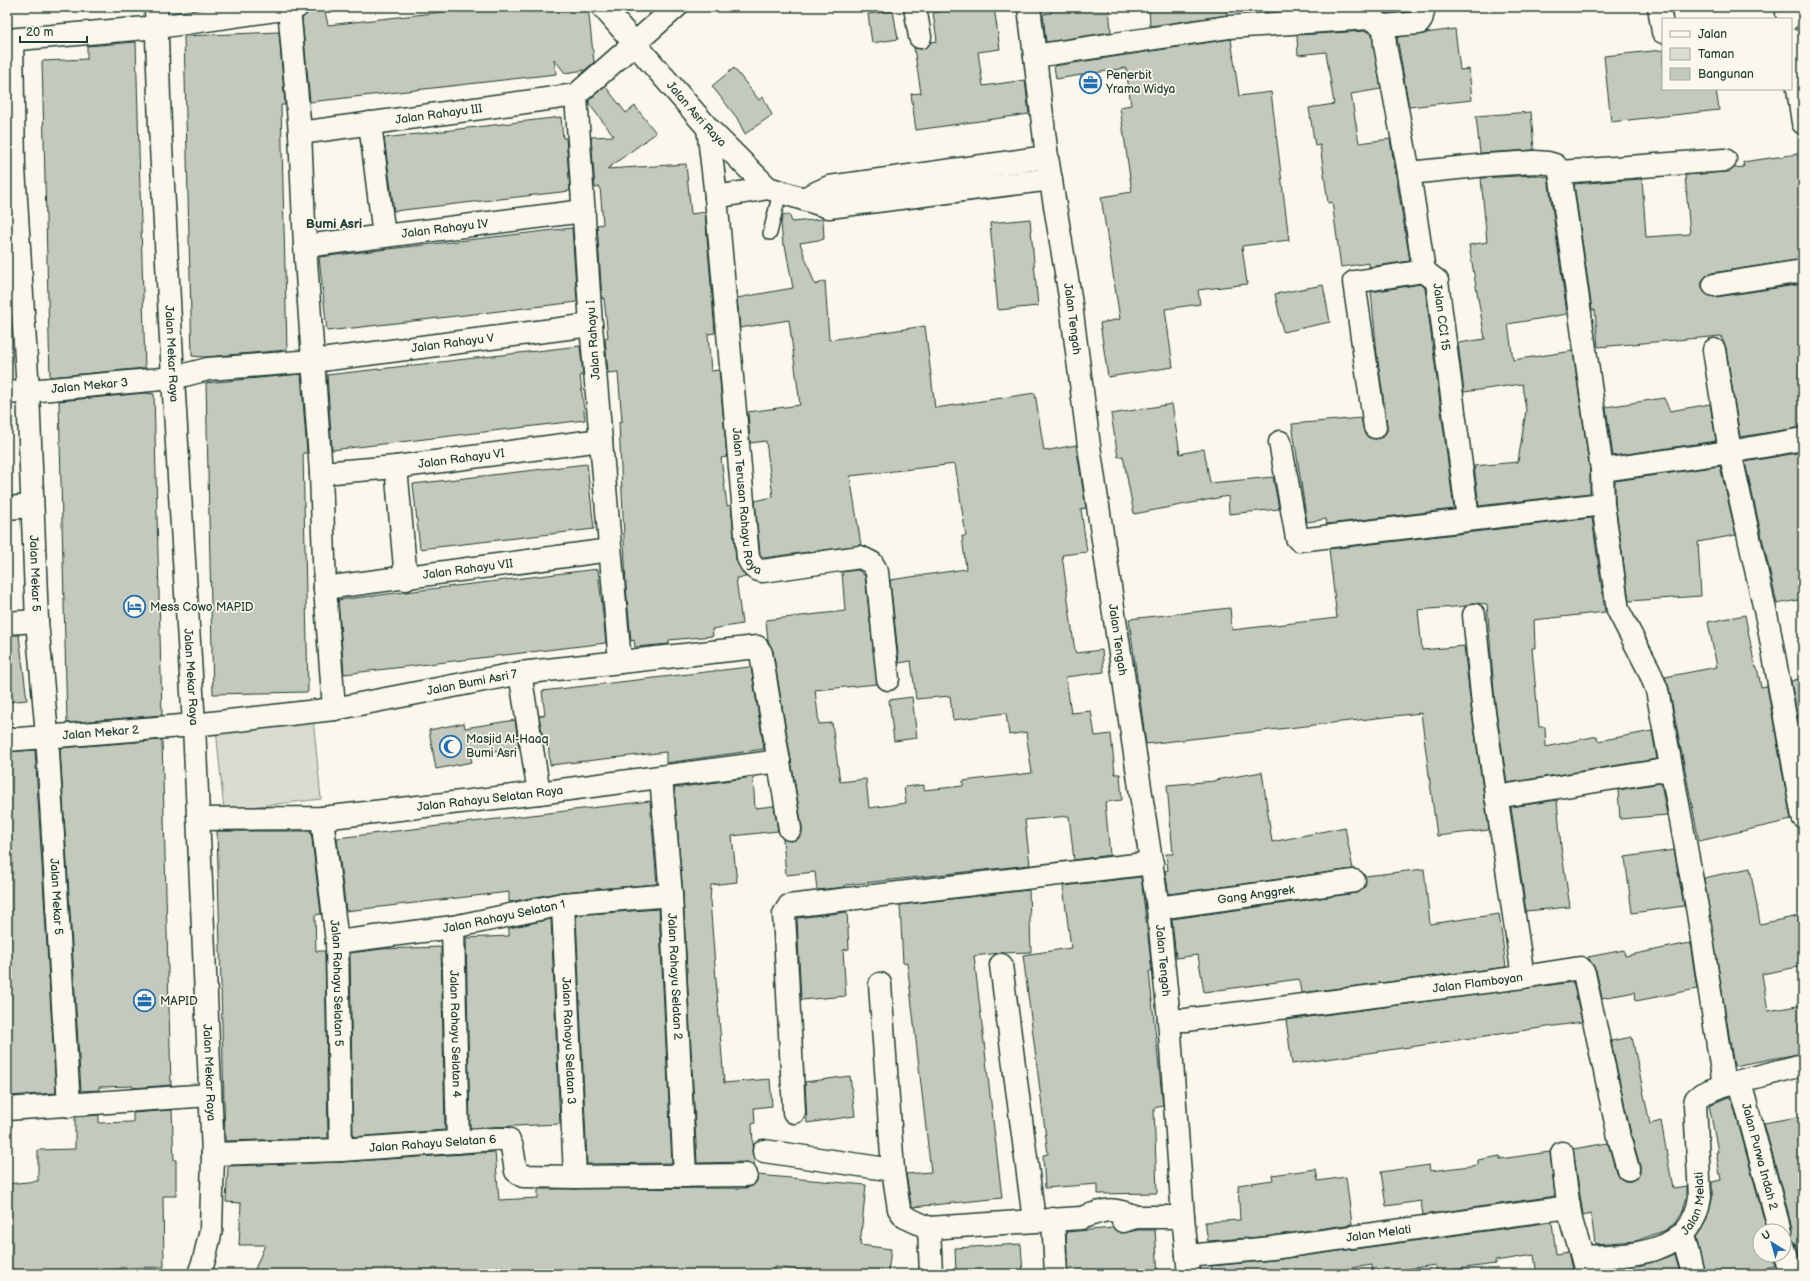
<svg xmlns="http://www.w3.org/2000/svg" width="1810" height="1281" viewBox="0 0 1810 1281" font-family="'Balsamiq Sans',sans-serif">
	<style>
		.green { fill: #dbdcd1; stroke: #7d8c82 }
		.building { fill: #c4c9be; stroke: #1f3d34 }
		.lines { fill: none; stroke-linecap: round; stroke-linejoin: round }
		.service-casing { stroke: #1f3d34; stroke-width: 16 }
		.minor-casing { stroke: #1f3d34; stroke-width: 25 }
		.service { stroke: #fbf7ec; stroke-width: 13 }
		.minor { stroke: #fbf7ec; stroke-width: 22 }
		.labels { text-anchor: middle; stroke-width: 3.5; stroke-linejoin: round; paint-order: stroke }
		.poi-label { font-size: 12px; fill: #1f3d34; stroke: #fbf7ec; text-anchor: start }
		.street-label { font-size: 12px; fill: #1f3d34; stroke: #fbf7ec }
		.neighbourhood-label { font-size: 13px; font-weight: bold; fill: #1f3d34; stroke: #fbf7ec }
	</style>
	<rect width="100%" height="100%" fill="#fbf7ec"/>
	<filter id="ink" filterUnits="userSpaceOnUse"><feTurbulence type="fractalNoise" baseFrequency=".025" numOctaves="2"/><feDisplacementMap in="SourceGraphic" scale="8" xChannelSelector="R" yChannelSelector="G"/><feConvolveMatrix kernelMatrix="1 2 1 2 8 2 1 2 1" color-interpolation-filters="sRGB"/></filter>
	<g filter="url(#ink)">
		<path class="green" d="M313 718 321 799 224 810 216 729Z"/>
		<g class="building">
			<path d="M309 7H324L328 25 486 7H588L594 62 585 70 565 73 554 59 556 74 310 102 302 18 308 12Z"/>
			<path d="M958 7H994L1000 49 978 52 983 86 1025 80 1029 114 916 130 911 94 921 93 914 48 922 49 931 42 937 41 933 13 958 9Z"/>
			<path d="M1050 7H1109L1111 32 1046 42 1043 14 1051 13Z"/>
			<path d="M1149 7H1226L1227 15 1150 26Z"/>
			<path d="M1294 7H1324V8L1295 10Z"/>
			<path d="M1375 7H1411L1410 11 1387 13Z"/>
			<path d="M893 11 898 39 872 43 868 14Z"/>
			<path d="M1455 29 1460 70 1469 69 1472 100 1409 107 1397 37Z"/>
			<path d="M1366 31 1372 34 1381 89 1351 94 1359 143 1390 139 1410 261 1369 267V263L1341 267 1332 202 1328 203 1320 145 1315 146 1309 108 1334 104 1326 52 1298 55 1297 35Z"/>
			<path d="M279 32 285 105H281L287 350 205 357 192 356 184 36Z"/>
			<path d="M1231 39 1239 96 1271 92 1289 240 1242 246 1247 284 1198 290 1200 304 1165 309 1173 367 1108 377 1100 323 1120 319 1101 197 1132 192 1120 107 1131 105 1126 68 1056 79 1054 66Z"/>
			<path d="M136 42 145 368 50 377 42 61 87 59V46Z"/>
			<path d="M1663 50V89H1716L1719 110 1611 122 1604 56Z"/>
			<path d="M734 68 759 100 763 97 772 115 745 134 737 118 712 86Z"/>
			<path d="M605 86 626 113 635 106 656 133 607 169 686 164 691 214 705 212 715 333 708 334 711 371 719 370 727 457 721 458 727 506 731 505 736 559 746 577 736 578 742 624 712 629 713 636 669 640V644L635 647 634 640 631 641 626 586 619 422 622 421 618 372 608 373 605 338 608 337 604 298 602 299 597 225 603 224 600 187 595 188 591 137 614 136 589 104V100Z"/>
			<path d="M1531 112 1534 150 1480 153 1476 116Z"/>
			<path d="M561 117 563 138H566L570 191 394 211 384 138Z"/>
			<path d="M1798 154 1803 189V208L1801 209 1803 259 1712 273 1706 276 1702 281V287L1705 293 1709 296 1716 297 1803 284V427L1740 437 1726 348 1721 336 1598 347 1595 310H1592L1574 184 1642 179 1646 237 1690 234 1685 175 1726 172 1734 168 1744 167 1743 162Z"/>
			<path d="M1535 175 1548 177 1567 314 1508 324 1513 360 1573 351 1590 471V493L1479 506 1474 466 1518 462 1526 410 1522 384 1464 392 1458 343 1485 339 1469 245 1487 242 1481 178Z"/>
			<path d="M789 214 792 222 823 219 824 239 800 243 815 285 825 281 829 340 925 326 935 408 1035 393 1044 451 1076 445 1086 508 1081 509 1087 552 1062 555 1075 652 1076 653 1102 650 1104 672 1066 677 1071 713 1091 711 1095 736 1111 734 1115 774H1120L1122 800 1105 802 1110 855 1074 860 1069 816 1025 820 1030 865 845 885V887L817 890 815 872 786 875 783 839 792 841 798 839 802 834V827L773 651 768 641 766 620 845 611 842 572 858 570 865 576 877 684 815 690 819 724 832 723 840 782 866 779 869 808 906 803 904 787 924 785V790L963 786V781L1032 773 1026 732 1009 735 1006 713 953 720 950 696 916 699 911 661 899 663 890 580 966 569 962 536H966L955 464 850 476 861 545 763 558 760 554 755 501 773 497 766 441 750 443 748 412 800 405 789 320 740 328 737 298 793 288 785 245H783L781 223 783 215Z"/>
			<path d="M1030 219 1038 306 998 310 990 223Z"/>
			<path d="M572 228 577 302 327 331 319 257Z"/>
			<path d="M1421 284 1425 288 1454 509 1327 524 1326 519 1307 522 1292 424 1361 418 1365 435 1370 438 1376 439 1383 437 1387 431V425L1377 354 1371 292Z"/>
			<path d="M1323 285 1330 322 1283 332 1275 294Z"/>
			<path d="M580 346 583 375H580L585 420 332 450 327 375Z"/>
			<path d="M301 374 307 453H303L308 692 213 694 206 383Z"/>
			<path d="M145 393 154 394 162 715 67 723 59 401Z"/>
			<path d="M1664 398 1670 411 1710 404 1716 441 1613 456 1606 407Z"/>
			<path d="M1172 404 1180 454 1204 449 1210 483 1273 477 1279 509 1229 514 1228 496 1134 514 1123 456 1118 457 1111 414Z"/>
			<path d="M1803 452V599L1777 604 1745 462Z"/>
			<path d="M587 464 594 529 420 549 413 484Z"/>
			<path d="M1720 466 1736 535 1698 542 1701 596 1629 601 1615 503V481Z"/>
			<path d="M1592 518 1605 612 1534 620 1535 648H1532L1539 727H1545L1546 747 1597 736 1598 741 1652 731 1657 759 1507 783 1495 703 1487 604 1473 603 1466 606 1418 610 1422 650 1464 646 1471 707 1489 830 1437 836 1421 713 1146 744 1129 619 1230 608 1232 630 1337 618 1329 549Z"/>
			<path d="M598 569 606 643 344 674 338 600Z"/>
			<path d="M1745 615 1755 667H1757L1761 687 1767 686 1791 820 1699 841 1669 688 1665 677 1717 667 1708 622Z"/>
			<path d="M7 635H19L27 700 7 702Z"/>
			<path d="M749 667H751L764 749 666 763V752L550 765 548 742 544 743 539 716 545 715 542 691Z"/>
			<path d="M1803 678V746L1791 681Z"/>
			<path d="M912 697 917 738 894 741 889 700Z"/>
			<path d="M515 720 519 747 470 755 472 762 436 769 429 730 464 723 465 728Z"/>
			<path d="M162 740 171 1085 133 1088V1086L99 1087V1090L81 1091 60 748Z"/>
			<path d="M35 750 56 1093 7 1096V752Z"/>
			<path d="M1262 772 1272 842 1345 827 1353 869 1169 894 1165 871 1168 870 1166 854H1173L1167 785 1215 781V780Z"/>
			<path d="M753 777 755 808 774 806 778 831 732 836 737 882 711 885 710 901 724 1083 770 1079 772 1106 754 1108 755 1123 752 1124 753 1145 752 1150 755 1167 746 1162 697 1163 683 894 674 788Z"/>
			<path d="M1661 783 1667 815 1620 819 1618 790Z"/>
			<path d="M1557 800 1561 847 1570 907 1526 911 1511 807Z"/>
			<path d="M650 801 657 884 562 892 509 902V892L346 911 337 838Z"/>
			<path d="M217 831H311L321 914 315 915 316 951H325L328 1138 225 1141Z"/>
			<path d="M1674 850 1684 906 1632 913 1625 857Z"/>
			<path d="M1750 868 1760 924 1803 915V966L1762 974 1768 1011 1803 1005V1053L1734 1066 1704 878Z"/>
			<path d="M1424 869 1430 924 1499 914 1506 967 1301 993 1299 979 1204 992 1198 955 1176 958 1172 919 1356 893 1361 891 1365 886V876Z"/>
			<path d="M1141 877 1152 971H1149L1163 1106 1154 1108 1157 1193 1098 1194V1184L1045 1188 1043 1155 1048 1154 1023 955 1071 948 1063 886Z"/>
			<path d="M1029 890 1031 952 1000 953 974 956 1002 1198 913 1207 911 1204 906 1174 931 1172 907 962 903 963 900 905Z"/>
			<path d="M659 909 672 1163 587 1164 576 915Z"/>
			<path d="M847 912 849 949 843 950 846 996 801 1000 797 918Z"/>
			<path d="M551 919 560 1124 470 1128 466 938 509 936V928Z"/>
			<path d="M1690 943 1697 989 1636 1001 1635 992 1602 998 1596 970 1588 957 1624 950 1625 956Z"/>
			<path d="M441 947 445 1130 353 1137 350 953 382 949Z"/>
			<path d="M1573 982 1582 1022 1292 1064 1286 1020Z"/>
			<path d="M1632 1037 1650 1124 1661 1121 1673 1189 1687 1187V1196L1683 1211 1676 1222 1666 1230 1636 1241 1595 1244 1591 1213 1583 1215 1573 1149 1608 1143 1616 1172 1620 1178 1625 1181H1631L1637 1178 1640 1172V1166L1631 1134 1611 1041Z"/>
			<path d="M850 1076 855 1116 807 1123 805 1082Z"/>
			<path d="M1731 1096 1767 1231H1760V1255H1773L1776 1267 1741 1274H1705L1696 1237 1707 1219 1712 1200V1182L1721 1180 1716 1152H1718L1709 1105Z"/>
			<path d="M172 1110 174 1160H176V1196H163L164 1267 120 1268V1270L73 1271V1274H7V1184L38 1181V1150L75 1149V1117L99 1115V1123L133 1122V1113Z"/>
			<path d="M1803 1116V1262H1801L1796 1244 1790 1238 1792 1228 1764 1123Z"/>
			<path d="M495 1152 499 1200 538 1198V1189L746 1188 753 1186 757 1181 758 1175 866 1185 860 1245 891 1249 888 1274H837L774 1267V1272H761V1274H253L265 1245H239L241 1203 226 1202 228 1166 342 1162Z"/>
			<path d="M1550 1152 1555 1196 1423 1215 1421 1201 1386 1206 1381 1172 1429 1165 1430 1171 1478 1165V1160L1500 1156V1159Z"/>
			<path d="M1316 1169 1318 1181 1346 1177 1352 1224 1271 1236 1208 1241 1205 1222 1240 1220 1238 1185 1273 1180 1272 1175Z"/>
			<path d="M1552 1222 1556 1254 1568 1252 1573 1274H1537L1534 1255 1495 1261V1264L1436 1272 1435 1265 1393 1271 1394 1274H1373L1372 1265 1312 1274H1213L1211 1266 1274 1260Z"/>
			<path d="M1113 1228 1121 1233 1138 1230H1155L1158 1274H1068L1066 1232Z"/>
			<path d="M1021 1244 1023 1274H956L955 1248Z"/>
			<path d="M1675 1254 1680 1274H1598V1269L1642 1265 1660 1260Z"/>
		</g>
		<g class="lines">
			<defs>
				<path id="service" d="M770 233 780 192"/>
				<g id="minor">
					<path id="s1" d="M156 7 160 127 173 378 194 725 213 1154 211 1230 204 1260 199 1274"/>
					<path id="s2" d="M603 7 708 128 768 188 829 207 1051 179"/>
					<path d="M915 7 920 37"/>
					<path id="s3" d="M1029 7 1047 157 1070 297 1089 446 1158 908 1169 1020 1183 1217 1189 1274"/>
					<path d="M1659 7 1663 32"/>
					<path d="M1786 7 1788 19"/>
					<path d="M289 8 300 133 305 246 321 473 325 588 334 709"/>
					<path id="s4" d="M1384 26 1385 45 1409 173 1424 271 1437 281 1468 519"/>
					<path d="M7 40 158 27 297 7"/>
					<path id="s5" d="M12 40 14 168 28 391 37 621 47 735 69 1106"/>
					<path d="M1791 40 1803 123"/>
					<path d="M1035 56 1228 27 1369 18 1384 26 1419 23 1421 20 1424 7"/>
					<path d="M370 123 384 236"/>
					<path id="s6" d="M708 128 716 197 748 558C752 566 754 570 763 571L860 557 872 563 877 572 888 679"/>
					<path id="s7" d="M300 133 576 95"/>
					<path d="M1560 172 1725 160"/>
					<path d="M1409 173 1487 165 1535 162 1548 163 1555 165 1560 172 1602 470 1603 504 1618 610 1649 670 1657 690 1698 913 1724 1085"/>
					<path d="M716 197 768 188"/>
					<path d="M805 198 829 187 1047 157"/>
					<path id="s8" d="M305 246 584 211"/>
					<path d="M1714 285 1803 271"/>
					<path d="M1714 350 1730 452 1769 628 1803 817"/>
					<path id="s9" d="M7 393 173 378 208 369 313 361 591 325"/>
					<path d="M1375 427 1354 282 1424 271"/>
					<path d="M1280 442 1297 538 1299 540 1603 504"/>
					<path d="M396 467 406 579"/>
					<path d="M1602 470 1730 452 1803 439"/>
					<path id="s10" d="M321 473 396 467 601 440"/>
					<path d="M7 508 32 506"/>
					<path id="s11" d="M325 588 610 550"/>
					<path d="M1474 615 1483 705 1523 977"/>
					<path d="M7 623 37 621"/>
					<path d="M620 662 591 325 576 95 676 7"/>
					<path d="M520 673 539 793"/>
					<path id="s12" d="M7 740 194 725 334 709 520 673 757 647 761 653 790 829"/>
					<path id="s13" d="M661 777 671 895 685 1176"/>
					<path d="M1496 797 1671 769"/>
					<path id="s14" d="M322 818 337 942 341 1150"/>
					<path id="s15" d="M199 819 322 818 539 793 779 761"/>
					<path id="s16" d="M563 904 575 1177"/>
					<path id="s17" d="M1158 908 1354 881"/>
					<path id="s18" d="M453 927 458 1142"/>
					<path id="s19" d="M337 942 453 927 563 904 671 895"/>
					<path d="M1001 965 1034 1220"/>
					<path d="M880 984 893 1170"/>
					<path id="s20" d="M1169 1020H1186L1523 977 1580 968 1584 973 1619 1137 1628 1169"/>
					<path id="s21" d="M1740 1082 1780 1231"/>
					<path d="M7 1109 210 1095"/>
					<path d="M794 1112 784 914 789 906 1152 863"/>
					<path d="M764 1151 893 1170 899 1209 905 1217 929 1228 1081 1218C1106 1209 1112 1207 1136 1217"/>
					<path d="M1562 1153C1565 1178 1567 1203 1573 1227 1578 1243 1583 1257 1586 1274"/>
					<path id="s22" d="M213 1154 341 1150 495 1139H508L512 1147 516 1171 523 1176 575 1177 746 1175"/>
					<path d="M1053 1219 1056 1274"/>
					<path d="M1123 1221 1136 1217H1183"/>
					<path d="M929 1228 931 1274"/>
					<path d="M1683 1235 1693 1274"/>
					<path d="M1784 1248 1791 1274"/>
					<path id="s23" d="M1187 1256 1272 1248 1569 1207"/>
					<path id="s24" d="M1583 1257C1630 1256 1693 1255 1700 1197L1695 1104 1696 1099 1702 1094 1724 1085 1803 1065"/>
				</g>
			</defs>
			<use href="#service" class="service-casing"/>
			<use href="#minor" class="minor-casing"/>
			<use href="#service" class="service"/>
			<use href="#minor" class="minor"/>
		</g>
	</g>
	<defs>
		<symbol id="office-ring" viewBox="-11 -11 22 22"><circle r="9.5" fill="#fbf7ec" stroke="#1f6fb2" stroke-width="1.5"/><path d="M-6-3h4V-5.5h4V-3h4V5H-6ZM-1-4.5V-3h2v-1.5ZM-6 0V1H6V0Z" fill="#1f6fb2"/></symbol>
		<symbol id="hotel-ring" viewBox="-11 -11 22 22"><circle r="9.5" fill="#fbf7ec" stroke="#1f6fb2" stroke-width="1.5"/><path d="M-6-4.5h1.5V1H6V5H4.5V3h-9V5H-6ZM-4 0a1.8 1.8 0 1 1 3.6 0ZM.5 0V-2.5h3Q6-2.5 6 0Z" fill="#1f6fb2"/></symbol>
		<symbol id="mosque-ring" viewBox="-11 -11 22 22"><circle r="9.5" fill="#fbf7ec" stroke="#1f6fb2" stroke-width="1.5"/><path d="M3.5-4.9A6 6 0 1 0 3.5 4.9A5 5 0 1 1 3.5-4.9Z" fill="#1f6fb2"/></symbol>
	</defs>
	<g fill-rule="evenodd">
		<use href="#office-ring" x="1078" y="70" width="25" height="25"/>
		<use href="#hotel-ring" x="122" y="594" width="25" height="25"/>
		<use href="#mosque-ring" x="438" y="734" width="25" height="25"/>
		<use href="#office-ring" x="132" y="988" width="25" height="25"/>
	</g>
	<g class="labels">
		<g class="poi-label">
			<text x="1106" y="79">Penerbit<tspan x="1106" dy="14">Yrama Widya</tspan></text>
			<text x="150" y="611">Mess Cowo MAPID</text>
			<text x="466" y="743">Masjid Al-Haaq<tspan x="466" dy="14">Bumi Asri</tspan></text>
			<text x="160" y="1005">MAPID</text>
		</g>
		<g class="street-label">
			<text dy="4" stroke="none"><textPath href="#s7" startOffset="140">Jalan Rahayu III</textPath></text>
			<text dy="4" stroke="none"><textPath href="#s2" startOffset="142">Jalan Asri Raya</textPath></text>
			<text dy="4" stroke="none"><textPath href="#s8" startOffset="141">Jalan Rahayu IV</textPath></text>
			<text dy="4" stroke="none"><textPath href="#s4" startOffset="301">Jalan CCI 15</textPath></text>
			<text dy="4" stroke="none"><textPath href="#s3" startOffset="315">Jalan Tengah</textPath></text>
			<text transform="translate(593 340) rotate(-94)" y="4">Jalan Rahayu I</text>
			<text dy="4" stroke="none"><textPath href="#s9" startOffset="449">Jalan Rahayu V</textPath></text>
			<text dy="4" stroke="none"><textPath href="#s1" startOffset="347">Jalan Mekar Raya</textPath></text>
			<text dy="4" stroke="none"><textPath href="#s9" startOffset="83">Jalan Mekar 3</textPath></text>
			<text dy="4" stroke="none"><textPath href="#s10" startOffset="141">Jalan Rahayu VI</textPath></text>
			<text dy="4" stroke="none"><textPath href="#s6" startOffset="376">Jalan Terusan Rahayu Raya</textPath></text>
			<text dy="4" stroke="none"><textPath href="#s11" startOffset="144">Jalan Rahayu VII</textPath></text>
			<text dy="4" stroke="none"><textPath href="#s5" startOffset="534">Jalan Mekar 5</textPath></text>
			<text dy="4" stroke="none"><textPath href="#s3" startOffset="639">Jalan Tengah</textPath></text>
			<text dy="4" stroke="none"><textPath href="#s1" startOffset="671">Jalan Mekar Raya</textPath></text>
			<text dy="4" stroke="none"><textPath href="#s12" startOffset="469">Jalan Bumi Asri 7</textPath></text>
			<text dy="4" stroke="none"><textPath href="#s12" startOffset="94">Jalan Mekar 2</textPath></text>
			<text dy="4" stroke="none"><textPath href="#s15" startOffset="292">Jalan Rahayu Selatan Raya</textPath></text>
			<text dy="4" stroke="none"><textPath href="#s17" startOffset="99">Gang Anggrek</textPath></text>
			<text dy="4" stroke="none"><textPath href="#s5" startOffset="858">Jalan Mekar 5</textPath></text>
			<text dy="4" stroke="none"><textPath href="#s19" startOffset="169">Jalan Rahayu Selatan 1</textPath></text>
			<text dy="4" stroke="none"><textPath href="#s3" startOffset="963">Jalan Tengah</textPath></text>
			<text dy="4" stroke="none"><textPath href="#s13" startOffset="200">Jalan Rahayu Selatan 2</textPath></text>
			<text dy="4" stroke="none"><textPath href="#s20" startOffset="311">Jalan Flamboyan</textPath></text>
			<text dy="4" stroke="none"><textPath href="#s14" startOffset="166">Jalan Rahayu Selatan 5</textPath></text>
			<text dy="4" stroke="none"><textPath href="#s18" startOffset="107">Jalan Rahayu Selatan 4</textPath></text>
			<text dy="4" stroke="none"><textPath href="#s16" startOffset="137">Jalan Rahayu Selatan 3</textPath></text>
			<text dy="4" stroke="none"><textPath href="#s1" startOffset="1067">Jalan Mekar Raya</textPath></text>
			<text dy="4" stroke="none"><textPath href="#s22" startOffset="220">Jalan Rahayu Selatan 6</textPath></text>
			<text dy="4" stroke="none"><textPath href="#s21" startOffset="77">Jalan Purwa Indah 2</textPath></text>
			<text dy="4" stroke="none"><textPath href="#s24" startOffset="138">Jalan Melati</textPath></text>
			<text dy="4" stroke="none"><textPath href="#s23" startOffset="193">Jalan Melati</textPath></text>
		</g>
		<g class="neighbourhood-label">
			<text x="334" y="228">Bumi Asri</text>
		</g>
	</g>
	<rect width="1810" height="1281" fill="none" stroke="#fbf7ec" stroke-width="24"/>
	<rect x="12" y="12" width="1786" height="1257" fill="none" stroke="#1f3d34" stroke-width="1.5" filter="url(#ink)"/>
	<rect x="1662" y="18" width="130" height="72" fill="#fbf7ec" stroke="#a3ada2"/>
	<rect x="1670" y="31" width="20" height="6" fill="#fbf7ec" stroke="#a3ada2"/>
	<text x="1698" y="38" font-size="12" fill="#1f3d34">Jalan</text>
	<rect x="1670" y="48" width="20" height="12" fill="#dbdcd1" stroke="#a3ada2"/>
	<text x="1698" y="58" font-size="12" fill="#1f3d34">Taman</text>
	<rect x="1670" y="68" width="20" height="12" fill="#c4c9be" stroke="#a3ada2"/>
	<text x="1698" y="78" font-size="12" fill="#1f3d34">Bangunan</text>
	<g transform="translate(1772 1243) rotate(323)"><circle r="19" fill="#fbf7ec" stroke="#a3ada2"/>
	<path d="M0-3L7 15L0 10L-7 15Z" fill="#1f6fb2"/>
	<text y="-6" font-size="11" font-weight="bold" text-anchor="middle" fill="#1f3d34">U</text>
	</g>
	<path d="M20 36v6h67v-6" fill="none" stroke="#1f3d34" stroke-width="2"/>
	<text x="26" y="36" font-size="12" fill="#1f3d34" stroke="#fbf7ec" stroke-width="3" paint-order="stroke">20 m</text>
</svg>
